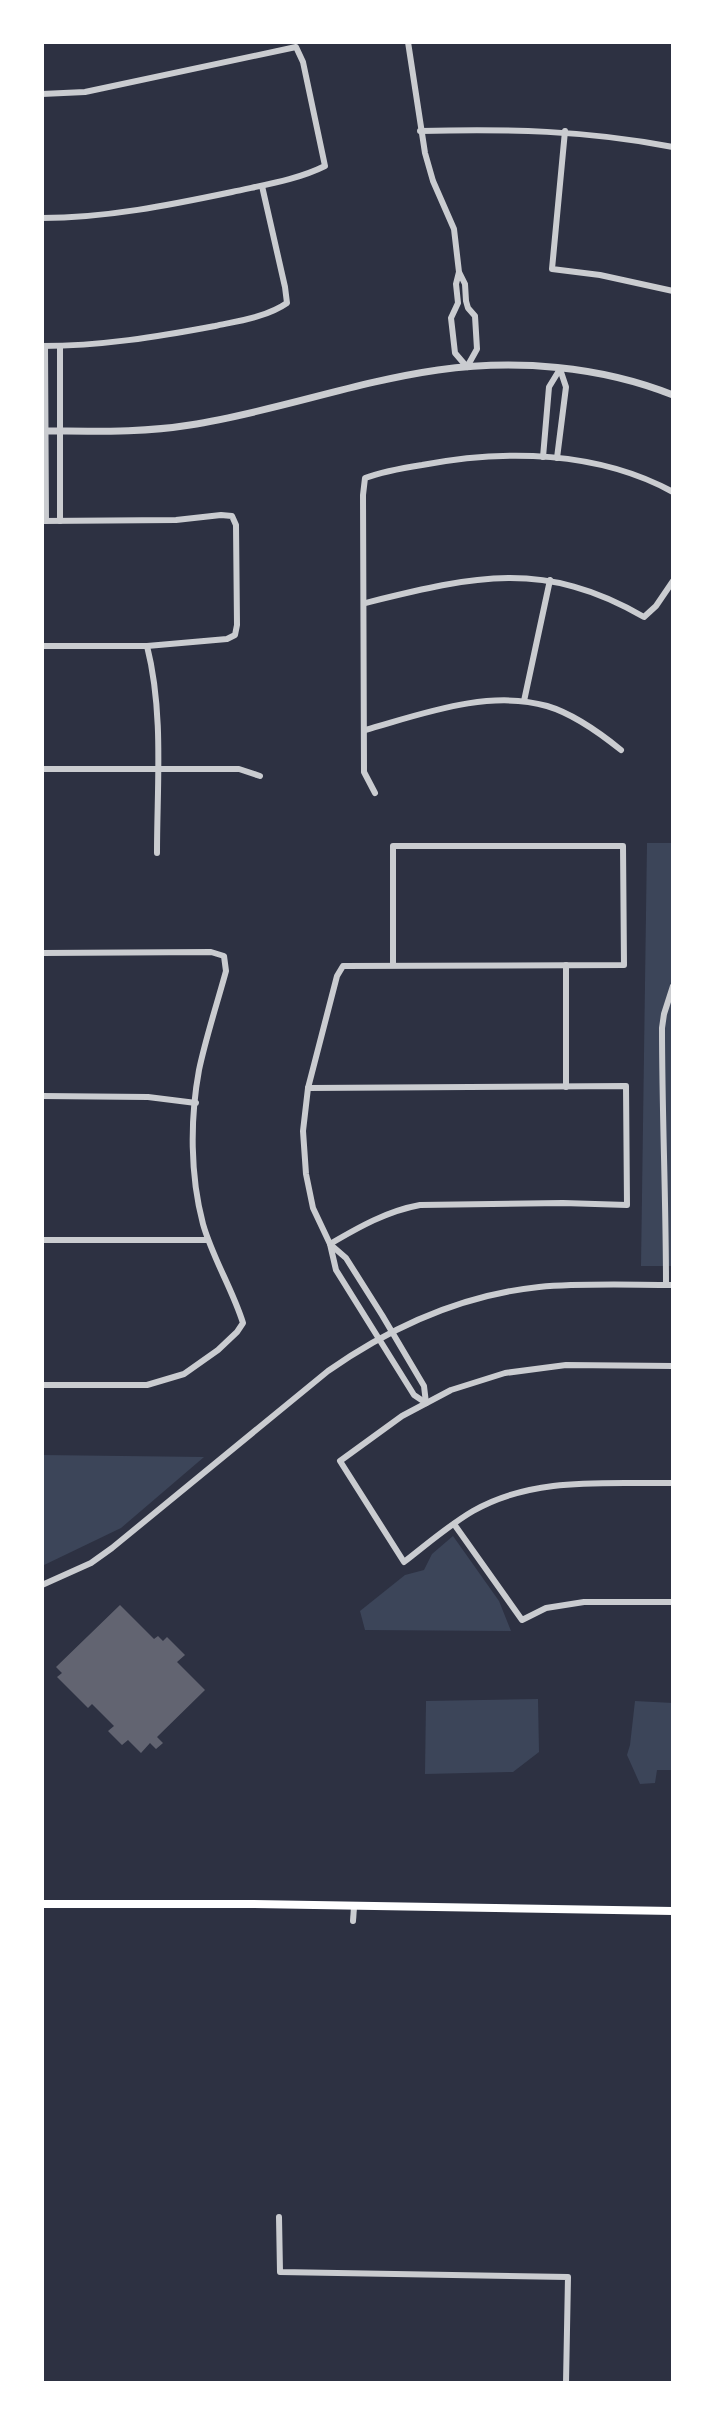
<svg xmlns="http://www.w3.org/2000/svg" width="715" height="2425" viewBox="0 0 715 2425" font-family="'IBM Plex Serif',serif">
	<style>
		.green { fill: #3c4559 }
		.building { fill: #626471 }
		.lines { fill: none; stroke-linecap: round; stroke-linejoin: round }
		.minor { stroke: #caccd0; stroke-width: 6 }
		.tertiary { stroke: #caccd0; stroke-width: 7 }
		.secondary { stroke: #fff; stroke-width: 8 }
	</style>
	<rect width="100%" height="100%" fill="#2d3142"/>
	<g class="green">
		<path d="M647 843H673V1266H641Z"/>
		<path d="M42 1455 204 1457 121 1528 42 1566Z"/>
		<path d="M453 1536 499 1601 511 1631 365 1630 360 1611 405 1575 424 1570 432 1554Z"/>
		<path d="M538 1699 539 1752 513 1772 425 1774 426 1701Z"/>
		<path d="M635 1701 673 1703V1770H657L655 1783 640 1784 627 1755 630 1745Z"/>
	</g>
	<path class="building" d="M120 1605 154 1639 158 1636 163 1641 167 1637 185 1655 177 1662 205 1690 157 1737 163 1743 156 1749 150 1743 141 1753 128 1740 122 1745 108 1731 114 1726 92 1704 88 1708 57 1677 62 1673 56 1667Z"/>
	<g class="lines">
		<g class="minor">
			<path d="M408 42 425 153 433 181 454 229 459 272 465 284 466 301 468 308 475 316 477 349 467 367 455 353 451 318 458 303 456 284 459 272"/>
			<path d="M42 94 85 92 296 47 303 62 325 166C297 180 263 185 232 192 170 205 106 218 42 218"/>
			<path d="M420 131C509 129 585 130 673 147"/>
			<path d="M565 131 552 269 600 275 673 291"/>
			<path d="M42 346C100 346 157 337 215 326 238 321 267 317 287 303L285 287 262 186"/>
			<path d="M45 346 46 521"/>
			<path d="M543 457 549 387 560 369"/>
			<path d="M557 458 566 387 560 369"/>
			<path d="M42 521 176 520 221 515 232 516 236 525 237 625 235 635 227 639 147 646H42"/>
			<path d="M60 521V346"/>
			<path d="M365 603C471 577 543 558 644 617L656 606 673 581"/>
			<path d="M147 646C164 713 157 785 157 853"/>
			<path d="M524 701 550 580"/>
			<path d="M365 730C422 714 488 689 547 706 574 714 600 733 621 750"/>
			<path d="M42 769H239L260 776"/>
			<path d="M375 793 364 772 363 495 365 478C384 471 403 468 422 465 505 449 598 451 673 492"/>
			<path d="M42 953 211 952 224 956 226 971C217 1004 206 1037 199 1070 190 1119 190 1175 203 1224 213 1259 232 1288 243 1323L237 1332 218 1350 184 1374 147 1385H42"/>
			<path d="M566 965V1087"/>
			<path d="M393 966V846H623L624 965 343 966 337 976 308 1088 303 1131 306 1174 313 1208 330 1244 336 1270 414 1395 426 1403"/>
			<path d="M308 1088 626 1086 627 1205 563 1203 420 1205C387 1211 359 1227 330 1244"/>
			<path d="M42 1096 148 1097 196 1103"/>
			<path d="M42 1240H208"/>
			<path d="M331 1245 346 1258 382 1315 424 1386 426 1403"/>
			<path d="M666 1285C666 1199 662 1114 662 1028L664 1014 673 986"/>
			<path d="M673 1366 566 1365 505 1373 451 1390 402 1416 340 1461 404 1562C426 1545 449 1525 473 1511 534 1476 606 1484 673 1483"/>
			<path d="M454 1524 522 1620 546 1608 584 1602H673"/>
			<path d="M42 1585 91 1563 112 1548 328 1371C391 1327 462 1295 539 1287 583 1283 629 1285 673 1285"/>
			<path d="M353 1921 354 1907"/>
			<path d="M279 2217 280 2272 568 2277 566 2383"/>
		</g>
		<path class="tertiary" d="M42 431C91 431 141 433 190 425 274 412 354 382 438 370 516 359 600 366 673 395"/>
		<path class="secondary" d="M42 1904H254L673 1911"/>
	</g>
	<rect width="715" height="2425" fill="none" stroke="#ffffff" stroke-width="88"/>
</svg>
